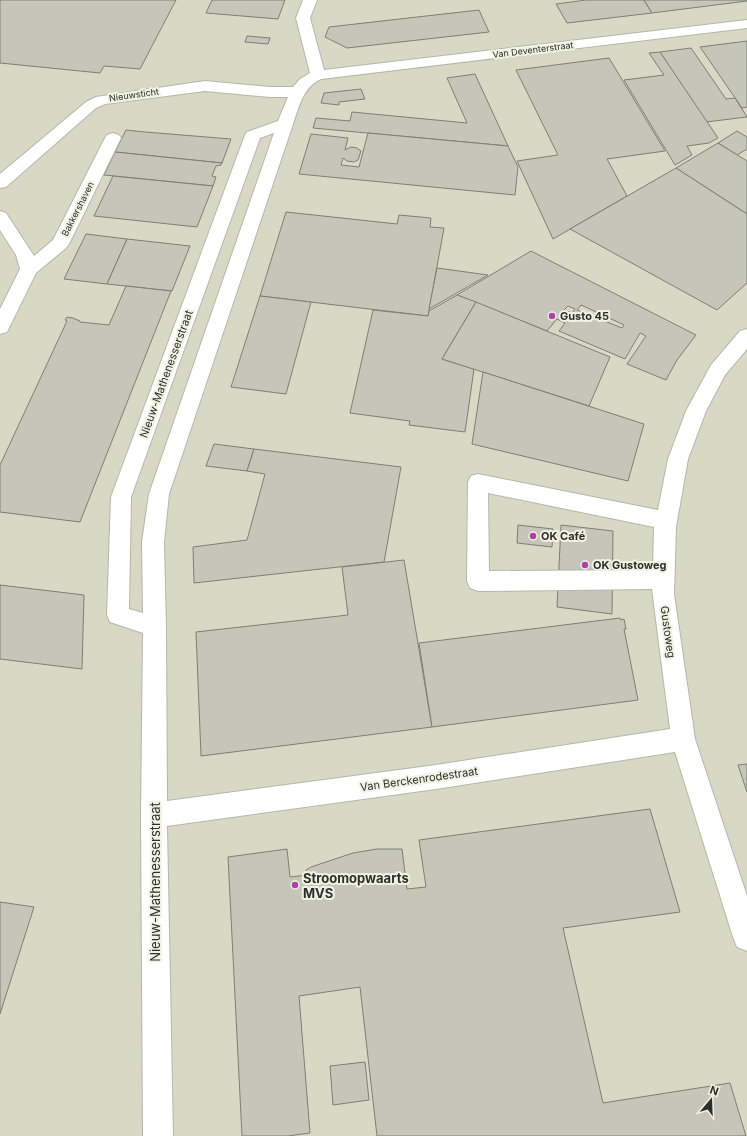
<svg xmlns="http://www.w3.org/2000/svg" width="747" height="1136" viewBox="0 0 747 1136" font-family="Inter,sans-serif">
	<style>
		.built { fill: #d7d9c5 }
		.building { fill: #c5c6b9; stroke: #7d7f73; fill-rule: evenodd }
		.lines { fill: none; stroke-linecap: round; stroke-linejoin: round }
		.minor-casing { stroke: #b5b7aa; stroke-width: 2 }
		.minor { fill: #fff; fill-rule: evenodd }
		.poi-dot { fill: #ab42a4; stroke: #f0f2e4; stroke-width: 1.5 }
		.labels { text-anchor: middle; stroke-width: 4; stroke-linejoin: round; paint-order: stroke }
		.far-street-label { font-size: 9px; fill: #2f2f2a; stroke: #f0f2e4 }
		.poi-label { font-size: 11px; font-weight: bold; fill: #2f2f2a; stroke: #f0f2e4; text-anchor: start }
		.street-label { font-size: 11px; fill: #2f2f2a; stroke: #f0f2e4 }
		.near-poi-label { font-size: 13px; font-weight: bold; fill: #2f2f2a; stroke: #f0f2e4; text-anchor: start }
		.near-street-label { font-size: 13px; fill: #2f2f2a; stroke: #f0f2e4 }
	</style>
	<rect width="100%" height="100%" fill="#e3e4d7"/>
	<rect class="built" x="0" y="0" width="747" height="1136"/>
	<g class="building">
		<path d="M0 0H176L140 69 104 66 100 73 0 63Z"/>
		<path d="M212 0H285L278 19 206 13Z"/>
		<path d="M586 0H644L652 13 567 23 556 4Z"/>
		<path d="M644 0H747V1L652 13Z"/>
		<path d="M479 10 489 32 347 48 325 37 329 27Z"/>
		<path d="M247 36 270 38 268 44 245 42Z"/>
		<path d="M747 41V107L742 108 700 47Z"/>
		<path d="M691 48 726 99 735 98 747 117 706 122 660 52Z"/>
		<path d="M660 52 718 138 709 143 687 146 692 155 675 165 624 80 664 75 649 53Z"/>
		<path d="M609 58 665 151 607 159 627 196 553 239 517 161 558 155 516 70Z"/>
		<path d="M475 74 508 146 313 128 316 118 350 121 352 112 467 123 447 78Z"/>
		<path d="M361 89 365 99 339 102V105L321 103 324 93Z"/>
		<path d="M126 130 145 132 231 139 222 163 115 152Z"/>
		<path d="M737 131 747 137V149L737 155 718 143Z"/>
		<path d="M368 133 508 146 518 167 515 195 299 174 311 134 348 138 345 150 351 147 357 148 361 151 358 160 354 162 347 161 343 158 341 165 359 167Z"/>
		<path d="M718 143 747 161V214L676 168Z"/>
		<path d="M115 152 222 163 221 165 216 166 212 176 216 177 213 186 104 175Z"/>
		<path d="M676 168 747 214V283L717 310 570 229Z"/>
		<path d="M113 176 213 186 197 227 94 216Z"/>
		<path d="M286 212 397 224 399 215 431 218 430 227 444 228 428 316 260 296Z"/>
		<path d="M86 234 127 239 107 284 64 279Z"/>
		<path d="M127 239 190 246 172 291 107 284Z"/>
		<path d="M531 251 696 335 677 360 666 380 627 364 646 336 640 333 625 359 559 331 565 323 557 319 547 331 457 295ZM581 305 624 325 622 328 577 310ZM568 306 575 309 572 313 564 310Z"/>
		<path d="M437 268 488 275 429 309Z"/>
		<path d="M126 286 171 291 80 522 0 512V465L67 321 65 320 67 317 73 318 80 321V322L109 325Z"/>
		<path d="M457 295 476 302 442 359 474 369 465 432 409 425 410 421 350 413 373 310 428 316 429 311Z"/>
		<path d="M260 296 311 302 286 394 231 387Z"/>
		<path d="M476 302 610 357 589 406 442 359Z"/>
		<path d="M483 372 644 424 628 481 472 444Z"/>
		<path d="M214 444 254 449 247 471 206 466Z"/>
		<path d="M254 449 401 467 384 562 194 583 193 547 247 540 265 474 247 471Z"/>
		<path d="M518 525 553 529 552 547 517 543Z"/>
		<path d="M561 525 613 531 612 614 557 607Z"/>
		<path d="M404 560 432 727 201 756 196 632 348 615 342 567Z"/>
		<path d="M0 585 84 595 82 669 0 659Z"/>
		<path d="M620 618 621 620 624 619 626 629H624L638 700 432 727 419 643Z"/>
		<path d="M747 764V792L738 765Z"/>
		<path d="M650 809 680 912 563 928 603 1103 730 1083 746 1136H377L360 987 299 996 310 1133 288 1136H242L228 857 287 849 290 877 307 875 306 870 311 867 353 853 377 849H402L407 889 426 887 419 840Z"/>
		<path d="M0 902 34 907 0 1014Z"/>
		<path d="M365 1062 369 1100 333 1105 330 1066Z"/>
	</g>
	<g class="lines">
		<defs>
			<g id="minor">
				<path d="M303 0H317L310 18 324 70 747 20V28L321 79C303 87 299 107 293 124L169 494 164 542 166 627 167 801 436 765 670 729 652 589 478 591 470 588 467 581 468 482 471 476 478 474 658 510 668 459 686 411 711 365 740 331 747 329V349L725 375 706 411 688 459 676 527 674 594 695 739 747 896V951L737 947 733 937 675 752 436 789 167 826 173 1136H143L141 815 143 633 110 622 107 615 111 497 245 135 247 132 278 121 288 97H270L205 91 105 104 96 108 6 187 0 188V174L86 102 96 97 205 81 270 87H293L300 79 310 73 296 18ZM274 133 149 494 142 542 143 613 129 609 131 497 260 138ZM488 493 654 527 653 570 489 571Z"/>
				<path d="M113 133 119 135 121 138 69 244 66 248 36 273 7 332 0 334V309L20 269 16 255 0 230V211L6 213 34 256 53 240 105 138 107 135Z"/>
			</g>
		</defs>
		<use href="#minor" class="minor-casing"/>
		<use href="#minor" class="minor"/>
	</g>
	<g class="poi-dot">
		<circle cx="552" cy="316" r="4"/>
		<circle cx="533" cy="536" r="4"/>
		<circle cx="585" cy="565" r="4"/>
		<circle cx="295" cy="885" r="4"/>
	</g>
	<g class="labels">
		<g class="far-street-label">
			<text transform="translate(533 50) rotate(-7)" y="3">Van Deventerstraat</text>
			<text transform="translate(134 95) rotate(-8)" y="3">Nieuwsticht</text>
			<text transform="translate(78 209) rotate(-63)" y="3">Bakkershaven</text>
		</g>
		<g class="poi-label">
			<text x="560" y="320">Gusto 45</text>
			<text x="541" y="540">OK Café</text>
			<text x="593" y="569">OK Gustoweg</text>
		</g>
		<g class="street-label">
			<text transform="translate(166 374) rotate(-70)" y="4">Nieuw-Mathenesserstraat</text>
			<text transform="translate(668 632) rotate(82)" y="4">Gustoweg</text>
			<text transform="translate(419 779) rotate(-8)" y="4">Van Berckenrodestraat</text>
		</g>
		<g class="near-poi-label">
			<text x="303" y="883">Stroomopwaarts<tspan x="303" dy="15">MVS</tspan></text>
		</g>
		<g class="near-street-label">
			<text transform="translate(155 882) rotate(-90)" y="5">Nieuw-Mathenesserstraat</text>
		</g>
	</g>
	<g transform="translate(711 1100) rotate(19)" stroke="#f0f2e4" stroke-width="3" paint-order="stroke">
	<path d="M0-3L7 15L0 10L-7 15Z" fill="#2f2f2a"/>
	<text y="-6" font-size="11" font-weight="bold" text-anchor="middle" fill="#2f2f2a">N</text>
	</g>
</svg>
